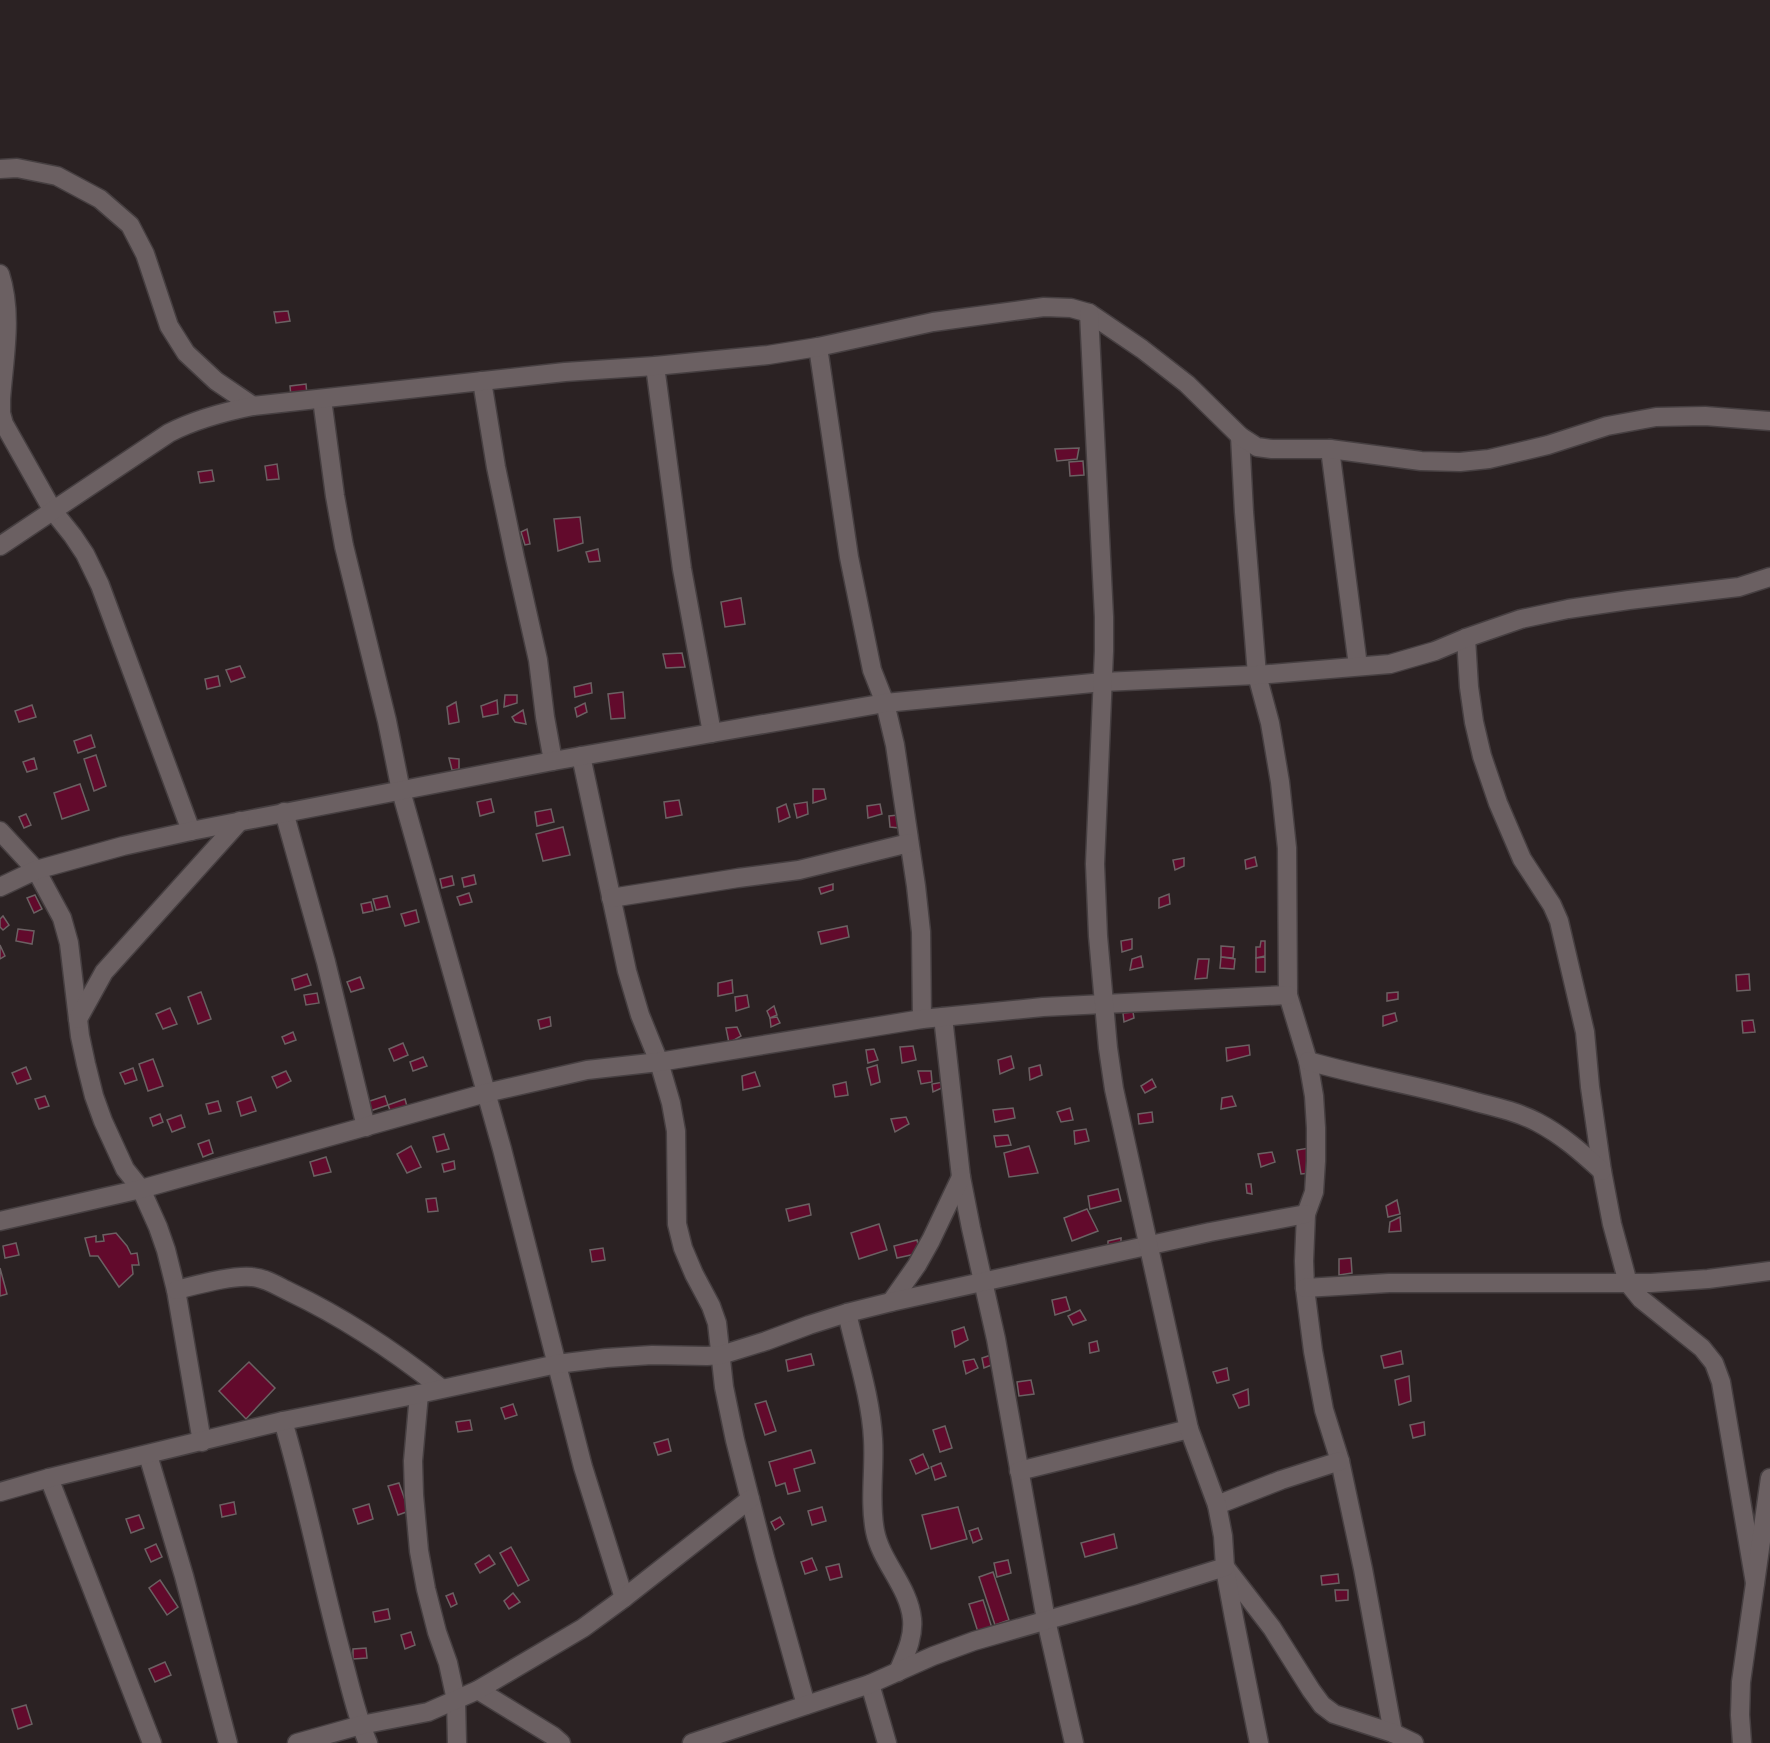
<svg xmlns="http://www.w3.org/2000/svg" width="1770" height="1743" viewBox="0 0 1770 1743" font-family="'DejaVu Sans',sans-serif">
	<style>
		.building { fill: #620a2c; stroke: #6b6163; stroke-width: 1.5 }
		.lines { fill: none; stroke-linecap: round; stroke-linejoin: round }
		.minor-casing { stroke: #463f41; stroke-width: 21 }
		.minor { stroke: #6b6062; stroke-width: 18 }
	</style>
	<rect width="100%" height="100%" fill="#2b2223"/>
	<g class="building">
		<path d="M288 311 290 321 276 323 274 312Z"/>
		<path d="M306 384 307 395 291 397 290 386Z"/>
		<path d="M1079 448 1077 459 1057 461 1055 449Z"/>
		<path d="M1083 461 1084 475 1070 476 1069 462Z"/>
		<path d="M277 464 279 479 267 480 265 466Z"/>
		<path d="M212 470 214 481 200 483 198 472Z"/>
		<path d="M580 517 583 543 558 551 554 519Z"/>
		<path d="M527 529 530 544 525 545 521 532Z"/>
		<path d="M598 549 600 561 589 562 586 552Z"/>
		<path d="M741 598 745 624 725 627 721 602Z"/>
		<path d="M682 653 685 667 666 668 663 654Z"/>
		<path d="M240 666 245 677 231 682 226 670Z"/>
		<path d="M218 676 220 686 207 689 205 679Z"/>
		<path d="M591 683 592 693 575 697 574 687Z"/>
		<path d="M623 692 625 718 611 719 608 694Z"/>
		<path d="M505 695H517V703L504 707Z"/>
		<path d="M497 700 498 714 483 717 481 706Z"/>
		<path d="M456 702 459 722 449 724 447 707Z"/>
		<path d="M585 703 587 712 577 717 575 708Z"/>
		<path d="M32 705 36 717 19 722 15 711Z"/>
		<path d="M523 710 526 724 515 722 512 717Z"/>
		<path d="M91 735 95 747 78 753 74 741Z"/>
		<path d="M96 755 106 786 94 791 84 759Z"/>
		<path d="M34 758 37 769 27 772 23 762Z"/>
		<path d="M449 758 459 759V769L452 770Z"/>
		<path d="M80 784 89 810 62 819 54 793Z"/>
		<path d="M813 789H824L826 799 813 803Z"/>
		<path d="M491 799 494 812 480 816 477 802Z"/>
		<path d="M679 800 682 815 666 818 664 802Z"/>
		<path d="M807 802 808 814 797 818 794 804Z"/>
		<path d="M786 804 790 817 779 822 777 808Z"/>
		<path d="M880 804 882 814 868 818 867 806Z"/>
		<path d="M551 809 554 822 537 826 535 812Z"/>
		<path d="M26 814 31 825 24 828 19 817Z"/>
		<path d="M898 815 899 828 890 827 889 816Z"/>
		<path d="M563 827 570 855 543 861 536 834Z"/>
		<path d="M1255 857 1257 866 1246 869 1245 860Z"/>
		<path d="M1184 858V866L1175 870 1173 860Z"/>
		<path d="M474 875 476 884 464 887 462 878Z"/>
		<path d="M452 876 454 885 442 888 440 879Z"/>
		<path d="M833 884V890L821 894 819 888Z"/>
		<path d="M469 893 472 902 460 905 457 897Z"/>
		<path d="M1169 894 1170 904 1159 908V898Z"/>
		<path d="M35 895 42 909 34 913 27 898Z"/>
		<path d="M387 896 390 907 376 910 373 899Z"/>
		<path d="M371 902 373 911 363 913 361 904Z"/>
		<path d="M416 910 419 922 405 926 401 914Z"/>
		<path d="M3 916 9 925 3 930 0 927V919Z"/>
		<path d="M847 926 849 937 821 944 818 932Z"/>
		<path d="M18 929 34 931 32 944 16 941Z"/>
		<path d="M1132 939V949L1122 952 1121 941Z"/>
		<path d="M1261 941H1265V956L1256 958V947H1260Z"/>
		<path d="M0 945 5 956 0 959Z"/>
		<path d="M1221 946 1234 947 1233 958 1221 957Z"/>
		<path d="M1141 956 1143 967 1130 970 1132 959Z"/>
		<path d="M1221 957 1235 959 1234 969 1220 968Z"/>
		<path d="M1265 957V972H1256V958Z"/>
		<path d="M1198 959H1209L1207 978 1195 979Z"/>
		<path d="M307 974 311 985 295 990 292 979Z"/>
		<path d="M1749 974 1750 990 1737 991 1736 975Z"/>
		<path d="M360 977 364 988 351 992 347 982Z"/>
		<path d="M732 980 733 993 718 996V983Z"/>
		<path d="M201 992 211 1019 198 1024 188 997Z"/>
		<path d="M1398 992V999L1387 1001V993Z"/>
		<path d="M317 993 319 1003 306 1005 304 995Z"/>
		<path d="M747 995 749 1007 736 1011 735 997Z"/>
		<path d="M774 1006 777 1015 770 1018 767 1011Z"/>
		<path d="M170 1008 177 1024 163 1029 156 1014Z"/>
		<path d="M1133 1012 1134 1018 1124 1022 1123 1013Z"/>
		<path d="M1395 1013 1397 1021 1383 1026V1016Z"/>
		<path d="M550 1017 551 1026 540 1029 538 1020Z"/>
		<path d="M777 1017 780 1023 771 1027 770 1018Z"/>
		<path d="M1753 1020 1755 1032 1743 1033 1742 1021Z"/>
		<path d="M737 1027 741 1036 729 1043 726 1028Z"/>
		<path d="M293 1032 296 1040 285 1044 282 1037Z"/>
		<path d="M403 1043 408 1055 394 1061 389 1049Z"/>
		<path d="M1249 1045 1250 1055 1227 1061 1226 1048Z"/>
		<path d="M913 1046 916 1060 902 1063 900 1047Z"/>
		<path d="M874 1049 878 1060 868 1063 866 1050Z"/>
		<path d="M1011 1056 1014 1068 1000 1074 998 1060Z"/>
		<path d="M423 1057 427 1066 413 1071 410 1062Z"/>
		<path d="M153 1059 163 1086 148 1091 139 1064Z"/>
		<path d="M877 1065 880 1082 871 1085 867 1068Z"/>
		<path d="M1040 1065 1042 1075 1030 1080 1029 1068Z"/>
		<path d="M26 1067 31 1079 17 1084 12 1073Z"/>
		<path d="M133 1068 137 1080 125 1084 120 1073Z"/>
		<path d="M286 1071 291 1081 277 1088 272 1077Z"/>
		<path d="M918 1071H931L932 1082 921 1084Z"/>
		<path d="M755 1072 760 1086 743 1090 742 1076Z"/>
		<path d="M1152 1079 1156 1087 1145 1093 1141 1086Z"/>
		<path d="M846 1082 848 1095 835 1097 833 1085Z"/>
		<path d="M943 1082 944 1087 933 1092 932 1084Z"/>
		<path d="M45 1096 49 1106 39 1109 35 1099Z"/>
		<path d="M385 1096 388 1105 370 1111 367 1102Z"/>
		<path d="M1232 1096 1236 1106 1221 1109 1222 1098Z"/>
		<path d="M251 1097 256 1111 241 1116 237 1102Z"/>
		<path d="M405 1099 408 1110 392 1115 388 1105Z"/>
		<path d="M218 1101 221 1111 209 1114 206 1104Z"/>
		<path d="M1013 1108 1015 1118 995 1122 993 1110Z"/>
		<path d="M1070 1108 1073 1120 1061 1122 1057 1112Z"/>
		<path d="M1152 1112 1153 1122 1139 1124 1138 1114Z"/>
		<path d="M160 1114 163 1122 153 1126 150 1118Z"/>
		<path d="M181 1115 185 1127 172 1132 167 1120Z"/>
		<path d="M906 1117 909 1124 895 1132 891 1119Z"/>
		<path d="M1086 1129 1089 1141 1075 1144 1074 1131Z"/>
		<path d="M444 1134 449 1149 437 1152 433 1137Z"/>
		<path d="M1008 1135 1011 1145 996 1147 994 1136Z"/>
		<path d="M209 1140 213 1153 203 1157 198 1144Z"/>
		<path d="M411 1146 421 1167 407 1173 397 1154Z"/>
		<path d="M1029 1146 1038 1173 1009 1177 1004 1153Z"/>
		<path d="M1309 1148 1311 1173 1301 1174 1297 1150Z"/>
		<path d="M1272 1152 1275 1162 1261 1167 1258 1154Z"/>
		<path d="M326 1157 331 1172 314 1176 310 1162Z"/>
		<path d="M454 1161 455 1169 444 1172 442 1164Z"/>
		<path d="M1246 1184H1251L1252 1194 1247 1193Z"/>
		<path d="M1118 1189 1121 1201 1090 1209 1088 1196Z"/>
		<path d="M436 1198 438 1211 428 1212 426 1199Z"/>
		<path d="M1397 1200 1400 1214 1388 1217 1386 1206Z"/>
		<path d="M809 1204 811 1215 789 1221 786 1209Z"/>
		<path d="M1087 1209 1098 1231 1072 1241 1064 1218Z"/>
		<path d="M1400 1217 1401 1231 1389 1232 1390 1222Z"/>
		<path d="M879 1224 887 1250 859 1259 851 1233Z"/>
		<path d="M116 1233 127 1246 131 1254 137 1253 139 1265H132L133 1274 119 1287 98 1256H90L85 1238 96 1236V1242L104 1241 103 1235Z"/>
		<path d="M1121 1238V1246L1108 1248V1241Z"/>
		<path d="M917 1240 920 1253 897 1258 894 1246Z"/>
		<path d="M16 1243 19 1255 5 1258 3 1246Z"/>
		<path d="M603 1248 605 1260 592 1262 590 1250Z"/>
		<path d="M1351 1258 1352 1273 1339 1275V1259Z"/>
		<path d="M0 1268 7 1294 0 1296Z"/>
		<path d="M1066 1297 1070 1310 1055 1315 1052 1300Z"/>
		<path d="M1080 1310 1086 1320 1073 1325 1068 1316Z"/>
		<path d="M964 1327 968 1340 955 1347 952 1331Z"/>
		<path d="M1097 1341 1099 1351 1090 1353 1089 1343Z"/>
		<path d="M1401 1351 1403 1364 1384 1368 1381 1356Z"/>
		<path d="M811 1354 814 1365 788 1371 786 1360Z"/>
		<path d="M991 1355 994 1364 984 1368 982 1358Z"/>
		<path d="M974 1359 978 1368 966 1374 963 1361Z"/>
		<path d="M249 1362 275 1388 246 1419 219 1391Z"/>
		<path d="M1227 1368 1229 1380 1217 1383 1213 1372Z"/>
		<path d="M1409 1376 1411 1401 1399 1405 1395 1380Z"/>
		<path d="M1031 1380 1034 1394 1019 1396 1017 1382Z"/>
		<path d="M1248 1389 1249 1405 1239 1408 1233 1395Z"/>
		<path d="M766 1401 776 1431 765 1435 755 1404Z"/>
		<path d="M513 1404 517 1415 505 1419 501 1408Z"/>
		<path d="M470 1420 472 1430 458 1432 456 1422Z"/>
		<path d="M1424 1422 1425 1435 1413 1438 1410 1425Z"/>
		<path d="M945 1426 952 1448 940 1452 933 1430Z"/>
		<path d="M668 1439 671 1451 658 1455 654 1443Z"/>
		<path d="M811 1450 815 1463 794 1469 800 1491 788 1494 785 1483 776 1486 769 1462Z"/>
		<path d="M923 1454 929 1468 916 1474 910 1460Z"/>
		<path d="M941 1463 946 1476 935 1480 931 1467Z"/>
		<path d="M399 1483 409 1511 398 1515 388 1486Z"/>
		<path d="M234 1502 236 1514 222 1517 220 1505Z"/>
		<path d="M369 1504 373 1519 358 1524 353 1509Z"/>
		<path d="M822 1507 826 1521 812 1525 808 1511Z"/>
		<path d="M958 1507 967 1539 931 1549 922 1515Z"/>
		<path d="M139 1515 144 1528 131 1533 126 1519Z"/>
		<path d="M780 1517 784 1524 775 1530 771 1522Z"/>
		<path d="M978 1528 982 1539 973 1543 969 1531Z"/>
		<path d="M1114 1534 1117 1548 1085 1557 1081 1543Z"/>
		<path d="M156 1544 162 1557 151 1562 145 1549Z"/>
		<path d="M511 1547 529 1580 518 1586 500 1553Z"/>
		<path d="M489 1555 495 1564 480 1573 475 1564Z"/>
		<path d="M812 1558 817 1570 805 1574 801 1562Z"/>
		<path d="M1008 1560 1011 1573 997 1577 994 1563Z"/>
		<path d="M839 1564 842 1577 830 1580 826 1567Z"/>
		<path d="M993 1572 1009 1620 995 1625 979 1577Z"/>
		<path d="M1338 1574 1339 1583 1322 1585 1321 1576Z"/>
		<path d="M160 1580 178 1607 167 1615 149 1588Z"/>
		<path d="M1335 1590H1348V1600L1336 1601Z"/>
		<path d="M453 1593 457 1604 451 1607 446 1596Z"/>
		<path d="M513 1593 520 1602 509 1609 504 1601Z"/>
		<path d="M983 1600 992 1628 978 1632 969 1604Z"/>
		<path d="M388 1609 390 1619 375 1622 373 1612Z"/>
		<path d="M411 1632 415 1645 405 1649 401 1635Z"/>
		<path d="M366 1648 367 1658 353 1659V1649Z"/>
		<path d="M165 1662 171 1675 155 1682 149 1669Z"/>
		<path d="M26 1705 32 1724 18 1729 12 1709Z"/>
	</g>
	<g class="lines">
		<defs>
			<g id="minor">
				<path d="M0 169 17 168 57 176 100 199 130 225 145 254 169 326 186 353 216 381 253 406"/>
				<path d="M0 274C13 314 4 358 1 399V413L4 424 53 511 73 536 85 554 100 585 191 831"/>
				<path d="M818 347 849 557 872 670 885 703 895 745 916 886 921 932 922 1019"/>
				<path d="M655 366 682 569 712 733"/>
				<path d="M482 381 496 467 515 558 538 660 545 717 553 761"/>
				<path d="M322 399 335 496 344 546 387 721 401 791 502 1149 583 1467 624 1598"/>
				<path d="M1240 436 1244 512 1257 675 1270 723 1280 782 1287 848 1288 995 1308 1061 1314 1096 1316 1128V1161L1314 1192 1306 1214 1304 1261 1305 1288 1313 1351 1324 1410 1340 1461 1363 1569 1393 1733"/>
				<path d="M1330 449 1358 666"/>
				<path d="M0 546 169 433C196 419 223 412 253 406L565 372 655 366 768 355 818 347 933 322 1044 307 1071 308 1089 313 1142 349 1187 384 1240 436 1257 447 1272 449H1330L1421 461 1460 462 1489 459 1548 445 1607 426 1656 417 1705 416 1770 421"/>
				<path d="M1466 638 1469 687 1474 722 1482 756 1498 803 1522 859 1552 905 1559 921 1585 1032 1590 1087 1602 1171 1612 1224 1628 1283 1641 1299 1702 1348 1714 1363 1721 1382 1755 1583"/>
				<path d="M581 756 627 971 640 1015 659 1062 671 1103 676 1131 677 1224 683 1248 694 1274 711 1306 717 1323 724 1387 735 1440 765 1558 806 1705"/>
				<path d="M284 812 326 962 366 1127"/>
				<path d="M0 831 36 870 62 918 69 943 80 1036 86 1064 94 1096 103 1121 125 1169 141 1189 158 1227 166 1250 176 1290 202 1442"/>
				<path d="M0 887 36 870 123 846 191 831 553 761 712 733 885 703 1103 682 1257 675 1390 664 1435 651 1466 638 1521 619 1568 609 1629 600 1739 587 1770 577"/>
				<path d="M611 898 738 878 799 870 909 843"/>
				<path d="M943 1017 961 1177 971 1228 996 1339 1046 1620 1074 1743"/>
				<path d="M78 1019 104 972 240 821"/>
				<path d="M1308 1061C1363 1077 1421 1086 1476 1102 1496 1107 1518 1112 1537 1122 1562 1135 1581 1152 1602 1171"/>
				<path d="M0 1221 141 1189 486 1093 587 1070 659 1062 922 1019 1043 1007 1288 995"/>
				<path d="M1305 1288 1389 1283H1651L1708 1279 1770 1271"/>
				<path d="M176 1290C197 1285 231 1275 252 1277 266 1278 279 1287 290 1292 345 1318 394 1351 441 1388"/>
				<path d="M891 1302 917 1265 931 1240 961 1177"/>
				<path d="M847 1313C856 1353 871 1398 873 1439 875 1469 869 1500 875 1531 881 1562 909 1587 912 1619 914 1638 905 1655 898 1672"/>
				<path d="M419 1394 413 1461 414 1495 419 1551 426 1589 437 1632 448 1663 456 1700 457 1743"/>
				<path d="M283 1421C306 1498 321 1578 342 1656 350 1685 356 1715 368 1743"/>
				<path d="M148 1455 184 1576 228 1743"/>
				<path d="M1019 1471 1189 1429"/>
				<path d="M49 1478 152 1743"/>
				<path d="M0 1492 49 1478 283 1421 419 1394 557 1364 606 1358 652 1355 707 1356 721 1355 766 1341 809 1325 847 1313 891 1302 1210 1232 1306 1214"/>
				<path d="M1217 1505 1281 1480 1340 1461"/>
				<path d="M1225 1567 1272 1628 1311 1690 1322 1705 1334 1714 1393 1733 1414 1743"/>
				<path d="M1225 1569 1234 1618 1259 1743"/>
				<path d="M870 1684 887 1743"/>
				<path d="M478 1690 553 1736 561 1743"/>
				<path d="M297 1743 361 1725 428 1712 478 1690 583 1628 624 1598 750 1499"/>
				<path d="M692 1743 870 1684 933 1656 974 1641 1135 1595 1225 1567 1223 1536 1217 1505 1189 1429 1114 1089 1108 1048 1098 936 1095 864 1104 651V617L1089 313"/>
				<path d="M1742 1743 1740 1715 1741 1682 1770 1478"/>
			</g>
		</defs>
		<use href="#minor" class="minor-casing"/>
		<use href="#minor" class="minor"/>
	</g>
</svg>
